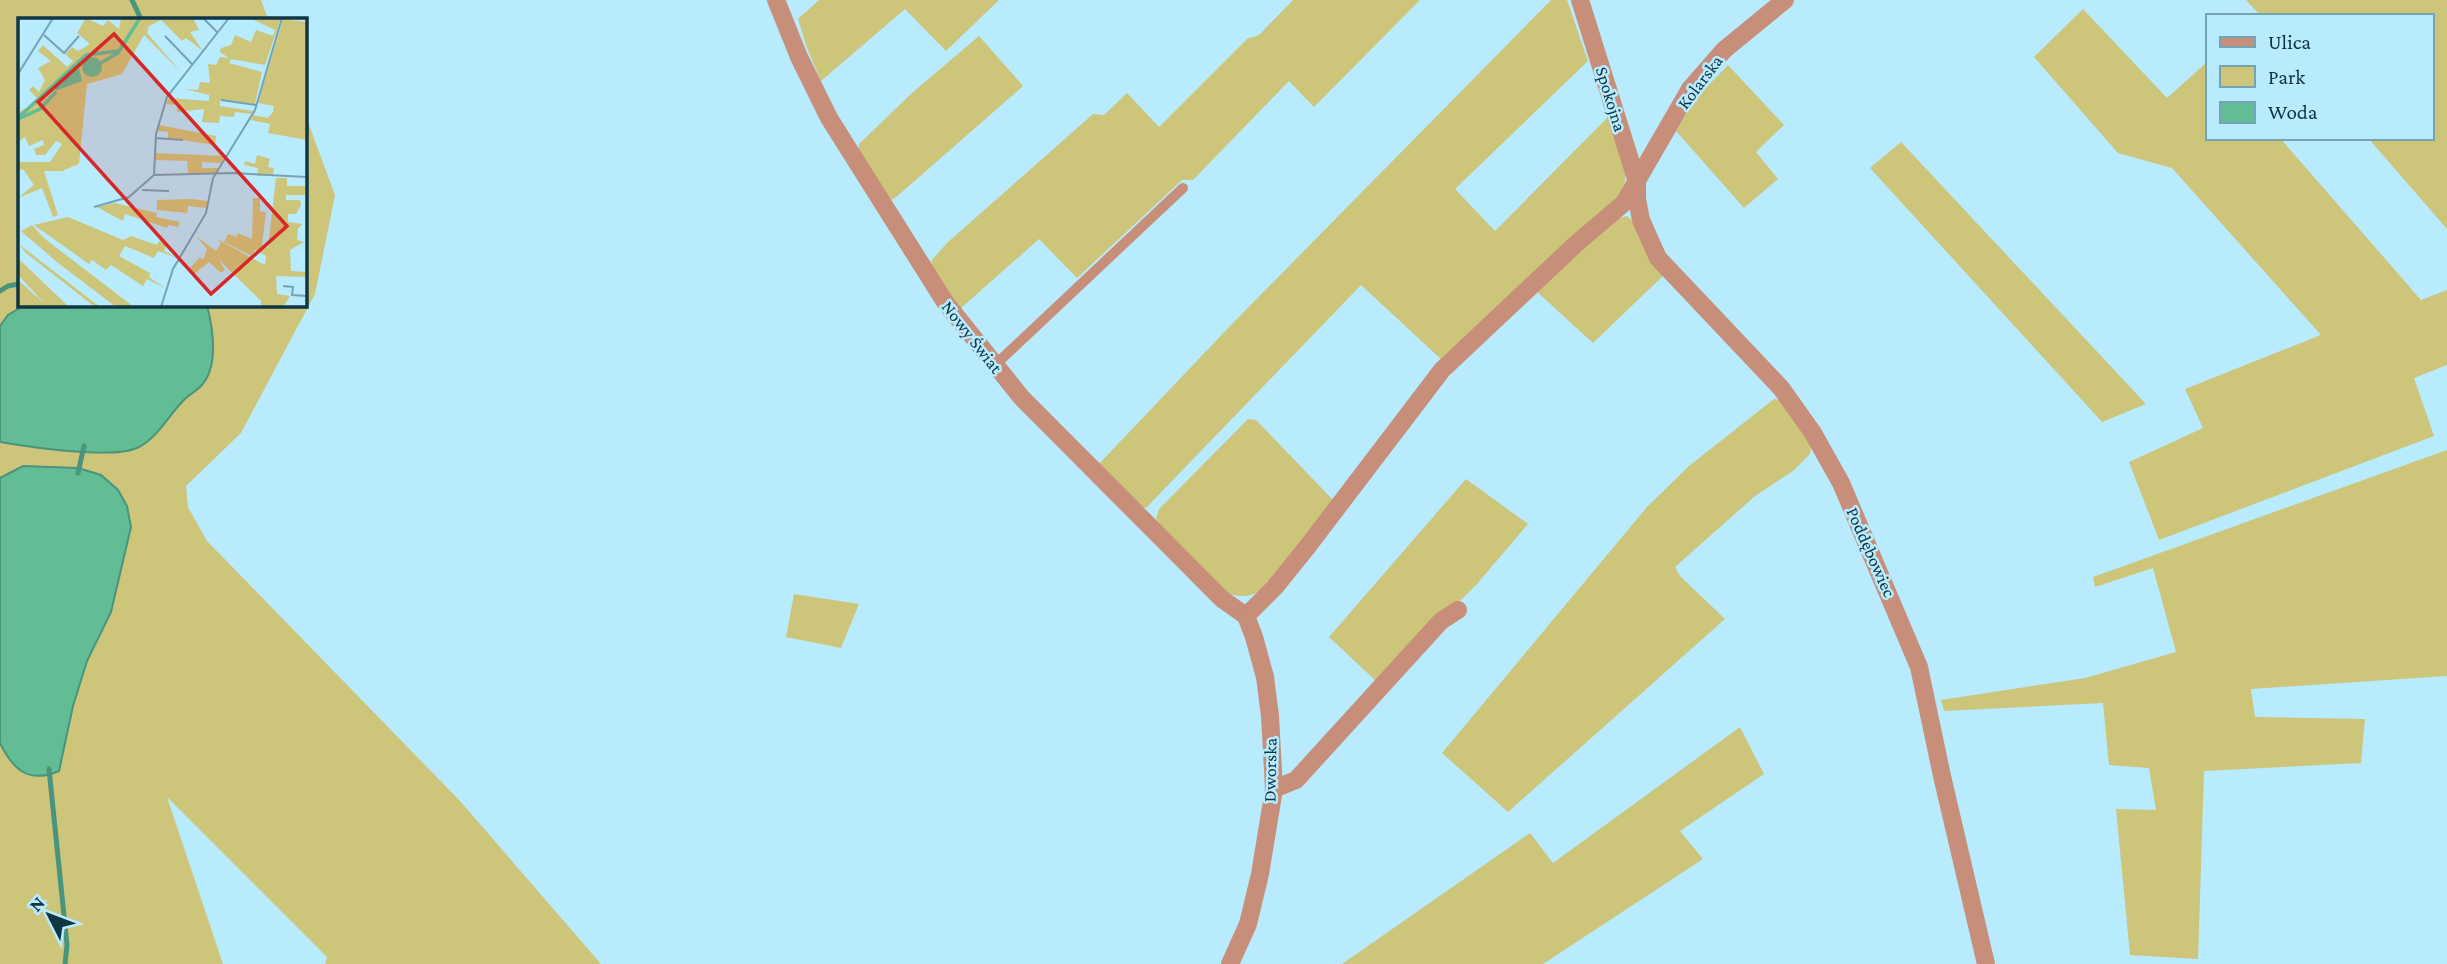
<svg xmlns="http://www.w3.org/2000/svg" width="2447" height="964" viewBox="0 0 2447 964" font-family="'Crimson Pro',serif">
	<style>
		.green { fill: #cdc57a }
		.water { fill: #62bd95; stroke: #49947c; stroke-width: 2 }
		.lines { fill: none; stroke-linecap: round; stroke-linejoin: round }
		.stream { stroke: #49947c; stroke-width: 5 }
		.lane { stroke: #c78f79; stroke-width: 10 }
		.street { stroke: #c78f79; stroke-width: 18 }
		.labels { text-anchor: middle; stroke-width: 5; stroke-linejoin: round; paint-order: stroke }
		.street-label { font-size: 18px; fill: #103643; stroke: #b8ebfe }
		.inset-river { fill: none; stroke: #62bd95; stroke-width: 3.5 }
		.inset-road { fill: none; stroke: #75a3b3; stroke-width: 2 }
		.view { fill: #d62828; fill-opacity: 0.15; stroke: #d62828; stroke-width: 3.5 }
		.inset-edge { fill: none; stroke: #103643; stroke-width: 3.5 }
	</style>
	<rect width="100%" height="100%" fill="#b8ebfe"/>
	<g class="green">
		<path d="M0 0H261L268 19H19V304H304L305 114 335 195 315 294 241 433 186 486 188 507 207 541 460 801 601 964H325L327 957 167 797 223 964H0Z"/>
		<path d="M819 0H999L946 51 905 9 821 81 807 48 798 19Z"/>
		<path d="M1293 0H1420L1314 107 1289 81 1193 180H1182L1077 278 1039 239 960 309 931 269 932 260 947 243 1093 114 1104 115 1127 93 1159 127 1247 39 1259 35Z"/>
		<path d="M1551 0H1567L1588 61 1455 189 1495 231 1609 116 1626 174 1623 193 1444 362 1361 285 1146 508 1140 506 1097 466 1230 326Z"/>
		<path d="M2246 0H2447V229L2368 138H2431V16H2261Z"/>
		<path d="M2083 9 2167 98 2207 62V138H2280L2421 300 2447 290V365L2414 378 2434 436 2159 540 2129 462 2203 428 2185 389 2321 335 2172 168 2118 153 2034 57Z"/>
		<path d="M979 36 1023 86 894 199 887 200 859 152V144L912 93Z"/>
		<path d="M1728 65 1784 125 1756 152 1778 179 1744 208 1676 131 1696 98Z"/>
		<path d="M1901 142 2146 404 2102 422 1870 168Z"/>
		<path d="M1627 216 1632 220 1665 274 1593 343 1536 291 1616 219Z"/>
		<path d="M1774 399 1785 401 1812 443 1810 454 1793 471 1755 496 1675 567 1680 576 1725 619 1508 812 1442 753 1647 507 1689 466Z"/>
		<path d="M1248 419 1256 420 1334 501C1317 524 1280 582 1256 593 1246 598 1234 596 1224 592L1159 525 1156 518 1159 509Z"/>
		<path d="M2447 450V676L2251 689 2255 717 2365 719 2361 763 2204 771 2198 959 2130 955 2116 809 2156 810 2149 768 2109 765 2103 703 1944 711 1941 700 2085 678 2176 652 2153 568 2095 587 2093 577Z"/>
		<path d="M1466 479 1528 524 1477 584 1378 683 1329 637Z"/>
		<path d="M794 594 859 604 841 648 786 637Z"/>
		<path d="M1740 727 1764 774 1680 831 1703 859 1543 964H1342L1530 833 1553 863Z"/>
	</g>
	<g class="water">
		<path d="M25 305H207C213 329 220 367 200 387 195 392 188 395 183 401 169 415 158 437 139 447 115 460 29 447 0 442V326L8 315Z"/>
		<path d="M23 466 78 468 101 475 118 490 127 506 131 527 111 612 87 661 73 706 59 771C29 784 13 770 0 743V478Z"/>
	</g>
	<g class="lines">
		<g class="stream">
			<path d="M132 0 141 19"/>
			<path d="M0 291 8 286 19 284"/>
			<path d="M78 473 84 446"/>
			<path d="M49 769 67 945 65 964"/>
		</g>
		<path class="lane" d="M994 366 1183 188"/>
		<g class="street">
			<path d="M776 0 799 57 829 118 945 302 1021 397 1222 599 1246 616"/>
			<path d="M1580 0 1637 182V199L1641 220 1658 258 1781 388 1813 433 1841 483 1919 667 1942 776 1986 964"/>
			<path d="M1246 616 1275 587 1308 546 1442 370 1578 242 1624 203 1690 89 1724 50 1785 0"/>
			<path d="M1274 789 1296 780 1441 621 1458 610"/>
			<path d="M1230 964 1248 924 1260 874 1274 789 1270 716 1265 677 1254 637 1246 616"/>
		</g>
	</g>
	<g class="labels">
		<g class="street-label">
			<text transform="translate(1700 82) rotate(-53)" y="6">Kolarska</text>
			<text transform="translate(1611 99) rotate(73)" y="6">Spokojna</text>
			<text transform="translate(972 337) rotate(52)" y="6">Nowy Świat</text>
			<text transform="translate(1871 552) rotate(66)" y="6">Poddębowiec</text>
			<text transform="translate(1270 770) rotate(-89)" y="6">Dworska</text>
		</g>
	</g>
	<g transform="translate(18 18)">
		<rect width="289" height="289" fill="#b8ebfe"/>
		<path d="M68 0 85 8 90 2 101 11 103 0H175L181 12 172 14 185 33 168 20 164 23 143 2 131 8 129 15 163 54 126 17 104 56 69 66 61 146 44 153H26L40 197 35 199 24 170 0 180 16 167 5 151 0 153V144H32L44 126 38 123 27 137H18L16 131 26 127 25 122 11 128 7 119 0 124V95L21 82 11 72 15 68 21 74 27 62 20 50 33 43 20 33 25 27 49 49 55 43 47 36 54 29 60 33 72 26 59 15ZM232 0H263L247 47 213 41 211 45 244 54 237 86 202 82V88L235 93 233 96 217 94 216 99 202 98 201 105 184 104 186 91 159 94V87L148 86 151 80 191 83V77L167 71 180 72 182 64 192 65 190 46 198 47 202 39 211 40 202 34 203 30 213 27 217 17 233 24 238 12 255 18 257 12ZM265 1 289 4V122L250 115 252 106 233 102 235 97 250 100 255 94 256 88 240 85ZM141 107 198 118 197 127 150 120V114L139 113ZM137 135 207 138 203 145 184 144V150H201L197 156 170 155 169 143 137 142ZM239 137 252 141 250 149 256 150 255 156 239 158 240 150 226 147 227 143 237 146ZM258 160H269V168H288V177H268V182H282L283 187 278 196H270V204L285 206 280 210 279 222 286 224 272 232 273 253 289 254V259L258 258 259 276 272 278 265 289H243V283L201 242 207 252 203 255 191 244 176 256 171 251 182 239 185 242 189 231 178 218 198 233 203 225 199 221 247 247 248 238 237 232 234 238 206 224 210 216 218 219 220 215 234 221 235 180H242V193L248 194 244 227 250 230ZM173 181 190 183 188 190 170 188 169 195 139 192V182ZM97 185 139 195 138 199 162 204 160 209 150 207 149 210 107 196 105 203 79 189ZM50 199 105 222 113 218 139 227 141 223 149 225 146 233 159 240 140 233 136 240 107 228 101 238 132 255 131 259 147 270 129 261 125 268 93 247 88 252 74 242 71 246 16 207ZM14 207 27 221 116 289H98L40 245 3 213ZM0 225 7 231 82 289H77L8 235ZM0 241 5 245 51 289H0V262L27 286 0 257Z" fill="#cdc57a"/>
		<path d="M64 49a10 10 0 1 1 20 0a10 10 0 1 1-20 0ZM61 50 64 63 37 73 40 63Z" fill="#62bd95"/>
		<path class="inset-river" d="M81 46 100 35 122 0M1 99 68 37 100 33M0 101 22 91 38 74"/>
		<path class="inset-road" d="M185 0 200 15M26 17 46 35 61 18M147 18 174 46M0 56 35 0M203 82 238 87M137 120 165 122M136 157 138 116 149 79 211 0M136 157 214 155 289 159M124 172 151 173M76 189 111 179 136 157M265 268 275 269 274 277 289 278M143 289 155 251 188 195 195 160 237 92 264 0"/>
		<path class="view" d="M96 16 269 208 193 276 20 84Z"/>
		<rect width="289" height="289" class="inset-edge"/>
	</g>
	<rect x="2206" y="14" width="228" height="126" fill="#b8ebfe" stroke="#75a3b3" stroke-width="2"/>
	<rect x="2220" y="37" width="35" height="10" fill="#c78f79" stroke="#75a3b3" stroke-width="2"/>
	<text x="2268" y="49" font-size="21" fill="#103643">Ulica</text>
	<rect x="2220" y="66" width="35" height="21" fill="#cdc57a" stroke="#75a3b3" stroke-width="2"/>
	<text x="2268" y="84" font-size="21" fill="#103643">Park</text>
	<rect x="2220" y="102" width="35" height="21" fill="#62bd95" stroke="#75a3b3" stroke-width="2"/>
	<text x="2268" y="119" font-size="21" fill="#103643">Woda</text>
	<g transform="translate(49 915) rotate(312)" stroke="#b8ebfe" stroke-width="5" paint-order="stroke">
	<path d="M0-5L12 26L0 18L-12 26Z" fill="#103643"/>
	<text y="-10" font-size="19" font-weight="bold" text-anchor="middle" fill="#103643">N</text>
	</g>
</svg>
